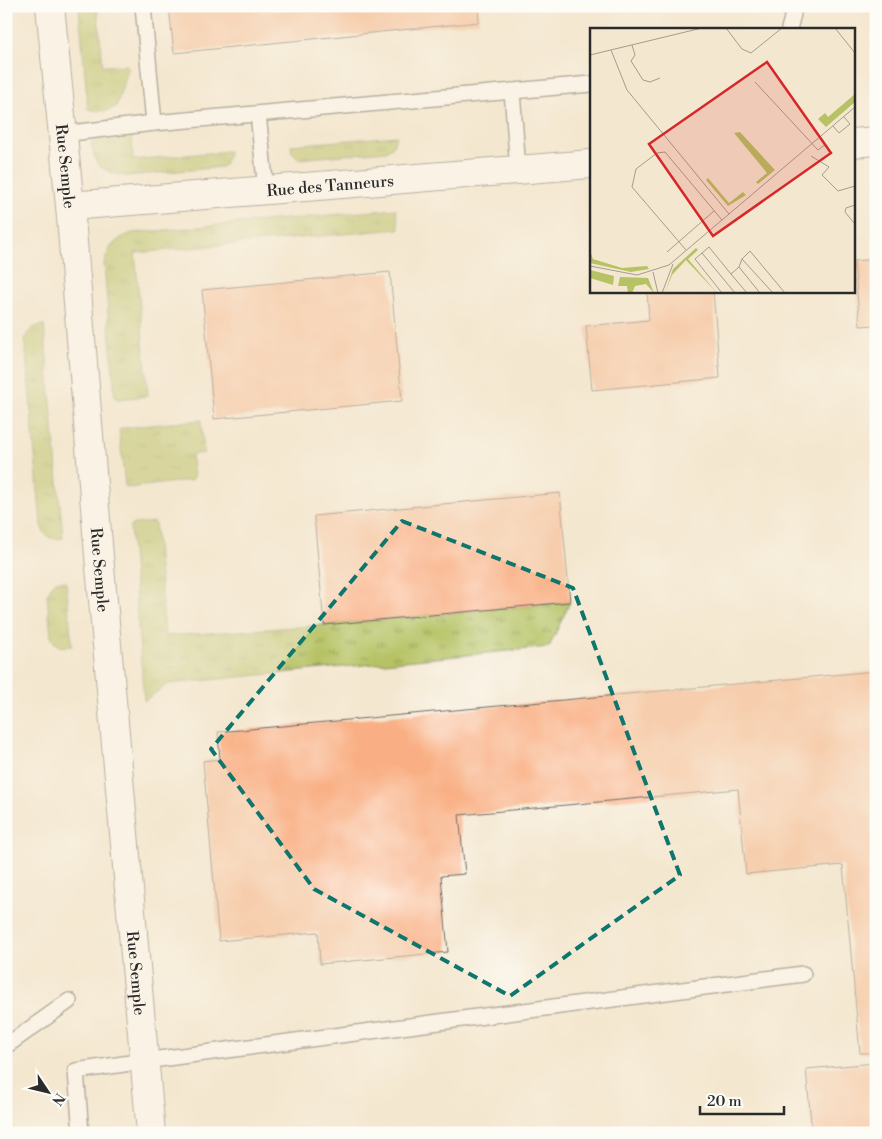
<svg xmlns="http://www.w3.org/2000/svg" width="882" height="1139" viewBox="0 0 882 1139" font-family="'Libre Bodoni',serif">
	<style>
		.grass { fill: url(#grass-tufts); stroke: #707648 }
		.building { fill: #f9af83 }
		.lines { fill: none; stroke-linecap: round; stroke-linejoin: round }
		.service-casing { stroke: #716d65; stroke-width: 18 }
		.minor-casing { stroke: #716d65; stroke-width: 30 }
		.service { stroke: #fff; stroke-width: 15 }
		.minor { stroke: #fff; stroke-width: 28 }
		.marked { fill: none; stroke: #0f766e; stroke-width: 4; stroke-dasharray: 10 6; stroke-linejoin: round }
		.labels { text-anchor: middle; stroke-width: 4; stroke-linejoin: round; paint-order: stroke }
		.street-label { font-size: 16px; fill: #2b2b2b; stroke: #fdfcf7 }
		.inset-road { fill: none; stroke: #a49c8e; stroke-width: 1 }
		.view { fill: #d62828; fill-opacity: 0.15; stroke: #d62828; stroke-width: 2.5 }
		.inset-edge { fill: none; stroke: #2b2b2b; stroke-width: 2.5 }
	</style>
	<defs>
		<pattern id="grass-tufts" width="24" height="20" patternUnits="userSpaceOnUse" patternTransform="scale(1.25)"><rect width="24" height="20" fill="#b6c264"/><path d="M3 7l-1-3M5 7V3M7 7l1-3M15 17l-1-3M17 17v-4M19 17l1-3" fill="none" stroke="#949e53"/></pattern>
	</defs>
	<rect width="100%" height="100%" fill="#fdfcf7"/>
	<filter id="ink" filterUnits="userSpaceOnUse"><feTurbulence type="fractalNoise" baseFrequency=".02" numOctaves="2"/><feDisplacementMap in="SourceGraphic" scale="10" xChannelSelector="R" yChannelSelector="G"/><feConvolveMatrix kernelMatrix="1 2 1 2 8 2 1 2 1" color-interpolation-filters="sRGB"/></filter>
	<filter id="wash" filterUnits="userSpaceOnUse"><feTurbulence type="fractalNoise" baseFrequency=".0096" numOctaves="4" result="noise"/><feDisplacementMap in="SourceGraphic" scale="20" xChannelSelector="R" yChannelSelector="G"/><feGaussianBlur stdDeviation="1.12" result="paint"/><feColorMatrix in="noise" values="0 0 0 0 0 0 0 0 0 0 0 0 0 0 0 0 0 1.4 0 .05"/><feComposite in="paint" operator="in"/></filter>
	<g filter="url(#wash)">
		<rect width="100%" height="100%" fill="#f4e7d0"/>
		<g class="grass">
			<path d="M79 6H97L103 66 127 65 128 70 116 107C110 111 95 112 88 109Z"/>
			<path d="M132 136 133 160 229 151 227 159 222 167 127 176C117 175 103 171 97 163 94 157 93 149 91 143L95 141Z"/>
			<path d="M397 136 392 147 386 151 299 159 292 152 291 145Z"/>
			<path d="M396 209 399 229 135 253 148 394V396L118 399 115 398 104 264C109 246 114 240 132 233Z"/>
			<path d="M44 325 63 538C51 540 45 538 41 525L25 340C29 329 33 326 44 325Z"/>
			<path d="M201 420 204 453 194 454 191 456 194 476 192 480 128 488 125 486 119 430 122 428Z"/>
			<path d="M155 522 165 636 324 625 570 602 549 647 168 684 144 701 130 526 134 524Z"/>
			<path d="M56 581H66L72 646C62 647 55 648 51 636L47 595 53 584Z"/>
		</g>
		<g id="blocks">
			<g class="building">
				<path d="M169 6H478L479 22 174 53Z"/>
				<path d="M876 259V325L860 326 854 261Z"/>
				<path d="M390 272 402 401 214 419 202 290Z"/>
				<path d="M647 291H713L720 378 592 390 586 326 649 320Z"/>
				<path d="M560 493 570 602 324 625 314 516Z"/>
				<path d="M876 671V1053H860L843 865 746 874 738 789 459 815 465 874 441 876 448 952 320 964 318 932 219 941 203 761 220 759 218 732Z"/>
				<path d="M876 1063V1133H812L806 1069Z"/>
			</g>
		</g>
	</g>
	<g filter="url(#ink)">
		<use href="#blocks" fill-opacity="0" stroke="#716d65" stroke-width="1"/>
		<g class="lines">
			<defs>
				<g id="service">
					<path d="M143 6 154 123"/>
					<path d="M789 29 793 14V6"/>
					<path d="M512 91 518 170"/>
					<path d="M258 114 266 190"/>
					<path d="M63 134 154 123 591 84"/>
					<path d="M6 1046 69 1001"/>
					<path d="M81 1133 76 1071 144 1061 803 974"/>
				</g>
				<g id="minor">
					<path id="s1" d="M50 6 70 206 99 556 151 1133"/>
					<path d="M853 143 876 141"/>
					<path id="s2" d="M70 206 591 164"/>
				</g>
			</defs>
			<use href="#service" class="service-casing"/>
			<use href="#minor" class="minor-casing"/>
			<use href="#service" class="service"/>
			<use href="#minor" class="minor"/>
		</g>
	</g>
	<path d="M0 0H882V1139H0ZM402 521 573 588 680 875 510 996 314 889 211 749Z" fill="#f4e7d0" fill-opacity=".55" fill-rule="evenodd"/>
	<path class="marked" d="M402 521 573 588 680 875 510 996 314 889 211 749Z"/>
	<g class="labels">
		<g class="street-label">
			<text dy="6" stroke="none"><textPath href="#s1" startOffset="161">Rue Semple</textPath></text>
			<text dy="6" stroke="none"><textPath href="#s2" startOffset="261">Rue des Tanneurs</textPath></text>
			<text dy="6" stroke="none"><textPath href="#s1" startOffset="566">Rue Semple</textPath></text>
			<text dy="6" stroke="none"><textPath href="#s1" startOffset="971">Rue Semple</textPath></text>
		</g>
	</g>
	<g transform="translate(590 28)">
		<rect width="265" height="265" fill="#f4e7d0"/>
		<path d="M265 66V74L236 99 228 91 235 85 238 89ZM150 104 185 142 168 156 166 154 177 145 144 105ZM118 150 139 175 153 164 156 167 138 178 116 152ZM106 220 108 222 98 231 127 265 96 232 82 247 75 265 83 241ZM0 223 3 231 32 240 57 238 59 241 41 244 0 235ZM0 242 24 248 23 257 0 250ZM30 249 58 250 64 265 56 256 45 258 42 265H38L37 258H28Z" fill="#b6c264"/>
		<path class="inset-road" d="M136 0 152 21 161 25 192 0M245 0 265 25M42 17 45 27 41 33 53 52 60 54 70 50M21 22 37 62 139 186M0 27 112 0M165 54 228 122 236 116M243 98 249 105 260 96 254 89M221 128 239 139 232 147 248 163 265 158M265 177 256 180 255 184 265 196M96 222 42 159 46 141 67 125 75 124 132 192M77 224 124 183M112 225 145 265M152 231 149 239 170 265M0 238 47 247 79 237 265 79M149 239 141 246 157 265M63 244 68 265M72 265 83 236M132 265 105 231 119 219 141 246M183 265 152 231 160 223 195 265"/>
		<path class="view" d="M177 34 241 125 123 208 59 116Z"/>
		<rect width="265" height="265" class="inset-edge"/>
	</g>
	<rect width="882" height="1139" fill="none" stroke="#fdfcf7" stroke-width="25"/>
	<g transform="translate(48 1092) rotate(125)" stroke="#fdfcf7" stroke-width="4" paint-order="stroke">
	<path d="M0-4L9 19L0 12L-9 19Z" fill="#2b2b2b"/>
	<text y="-8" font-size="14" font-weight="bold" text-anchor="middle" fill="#2b2b2b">N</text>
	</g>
	<path d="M700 1106v8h84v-8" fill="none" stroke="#2b2b2b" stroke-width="2.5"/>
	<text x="707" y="1106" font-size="15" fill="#2b2b2b" stroke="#fdfcf7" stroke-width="4" paint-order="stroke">20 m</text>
</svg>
